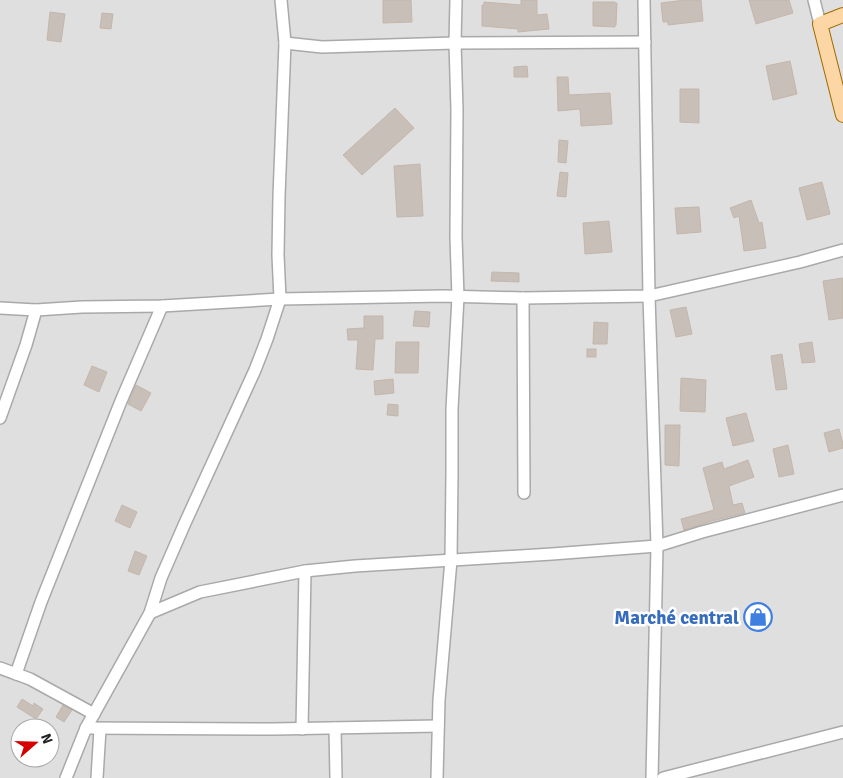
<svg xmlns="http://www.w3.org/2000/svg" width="843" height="778" viewBox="0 0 843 778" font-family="Signika,sans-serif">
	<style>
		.residential { fill: #e0dfdf; fill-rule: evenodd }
		.building { fill: #c7bfb8; stroke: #c4b6ab }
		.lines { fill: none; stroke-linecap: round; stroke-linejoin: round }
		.minor-casing { stroke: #a9a9a9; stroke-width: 14 }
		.major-casing { stroke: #a06b00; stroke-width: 16 }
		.minor { stroke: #fff; stroke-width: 11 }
		.major { stroke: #fcd6a4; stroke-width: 14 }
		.labels { text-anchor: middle; stroke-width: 5; stroke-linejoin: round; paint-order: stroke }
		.shop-label { font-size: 19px; font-weight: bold; fill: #366cbe; stroke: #fff; text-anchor: end }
	</style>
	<rect width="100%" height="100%" fill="#f2efe9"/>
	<path class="residential" d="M0 0H843V778H0ZM20 728H50V758H20Z"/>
	<g class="building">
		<path d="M383 0H411L412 22 383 23Z"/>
		<path d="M521 0H537V15L547 14 549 29 518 32V29L482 26V5H484V2L521 5Z"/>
		<path d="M685 0H701L703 21 668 25V22H663L661 3Z"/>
		<path d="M749 0H789L793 13 756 24Z"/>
		<path d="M593 2H615V3H617L616 25H615V27L593 26Z"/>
		<path d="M50 12 65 14 61 42 47 40Z"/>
		<path d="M102 13 113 14 111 29 100 28Z"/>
		<path d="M790 61 797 94 773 100 766 66Z"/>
		<path d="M527 66 528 77H514V67Z"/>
		<path d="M557 77H568L569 95 610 93 612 124 581 126 580 109 558 111Z"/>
		<path d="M680 89H699V123L680 122Z"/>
		<path d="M395 108 414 128 362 175 343 155Z"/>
		<path d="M559 140 568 141 566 163 558 162Z"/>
		<path d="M420 164 423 216 397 217 394 166Z"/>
		<path d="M560 172 568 173 566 197 557 196Z"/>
		<path d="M822 182 830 214 807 220 799 188Z"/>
		<path d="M751 200 759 223 762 222 766 248 744 251 739 216 734 218 730 208Z"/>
		<path d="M699 207 701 232 677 234 675 208Z"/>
		<path d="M609 221 612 252 585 254 583 223Z"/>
		<path d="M492 272 519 273V282L491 281Z"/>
		<path d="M843 278V318L829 320 823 281Z"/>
		<path d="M686 307 692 334 676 337 670 310Z"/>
		<path d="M415 311 430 312 429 327 413 326Z"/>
		<path d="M364 316H383V339H375L373 370 356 369 358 340H348L347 329 364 328Z"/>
		<path d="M594 322 608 323 607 344H593Z"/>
		<path d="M396 342H419L418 373H395Z"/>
		<path d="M812 342 815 362 802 363 799 344Z"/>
		<rect x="587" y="349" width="9" height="8"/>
		<path d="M782 354 787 389 776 390 771 356Z"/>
		<path d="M92 366 107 372 99 392 84 385Z"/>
		<path d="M681 378 706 380 705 412 680 411Z"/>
		<path d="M393 379 394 393 375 395 374 381Z"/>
		<path d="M136 385 151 393 141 411 128 404Z"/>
		<path d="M388 404 398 405V416L387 415Z"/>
		<path d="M746 413 754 441 733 446 726 418Z"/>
		<path d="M665 425H680L679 466 665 465Z"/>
		<path d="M839 429 843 444V448L829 452 824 433Z"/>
		<path d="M788 445 794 474 779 477 773 449Z"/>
		<path d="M748 460 754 477 729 486 733 505 742 503 745 513 712 521 684 530 681 519 714 510 703 468 722 462 724 469Z"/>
		<path d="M122 505 137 512 130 528 115 521Z"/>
		<path d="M135 551 147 556 139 575 128 571Z"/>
		<path d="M22 699 33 706 34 703 43 709 36 719 17 707Z"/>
		<path d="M63 705 72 710 64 722 56 717Z"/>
	</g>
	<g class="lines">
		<defs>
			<g id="minor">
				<path d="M281 0 285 43 322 47 455 43 456 0"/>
				<path d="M644 0 649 296 657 546 652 778"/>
				<path d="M814 0 820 24"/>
				<path d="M523 298 524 493"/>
				<path d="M0 308 36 310 82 307 162 306 280 299 443 296 523 298 649 296 800 262 843 250"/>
				<path d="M0 418 26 345 36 310"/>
				<path d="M150 613 200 592 305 571 355 566 552 554 657 546 702 532 843 495"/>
				<path d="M0 668 30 679 94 714"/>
				<path d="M16 674 41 602 121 401 162 306"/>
				<path d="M86 728 274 729 438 726"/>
				<path d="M335 728 336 778"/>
				<path d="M302 729 305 571"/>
				<path d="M66 778 86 728 150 613 161 578 185 523 255 370 267 339 280 299 278 255 279 196 285 43"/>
				<path d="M97 778 100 729"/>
				<path d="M437 778 439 700 451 560 452 474V409L458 297 456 237 457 110 455 43 645 42"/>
				<path d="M663 778 843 732"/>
			</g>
			<path id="major" d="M843 15 820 24 843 115"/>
		</defs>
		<use href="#minor" class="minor-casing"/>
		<use href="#major" class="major-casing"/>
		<use href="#minor" class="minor"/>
		<use href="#major" class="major"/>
	</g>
	<defs>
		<symbol id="shop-ring" viewBox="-11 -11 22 22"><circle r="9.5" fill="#fff" stroke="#3f7fe0" stroke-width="1.5"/><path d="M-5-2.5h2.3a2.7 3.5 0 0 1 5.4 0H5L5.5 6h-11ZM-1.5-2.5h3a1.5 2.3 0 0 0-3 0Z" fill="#3f7fe0"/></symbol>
	</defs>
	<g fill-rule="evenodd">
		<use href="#shop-ring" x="742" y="601" width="32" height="32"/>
	</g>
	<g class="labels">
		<g class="shop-label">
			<text x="739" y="624">Marché central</text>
		</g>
	</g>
	<g transform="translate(35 743) rotate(70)"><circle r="24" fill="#ffffff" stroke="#a7a7a7"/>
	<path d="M0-4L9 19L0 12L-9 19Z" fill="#d40000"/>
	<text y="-8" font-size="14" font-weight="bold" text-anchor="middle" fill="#222222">N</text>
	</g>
</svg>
